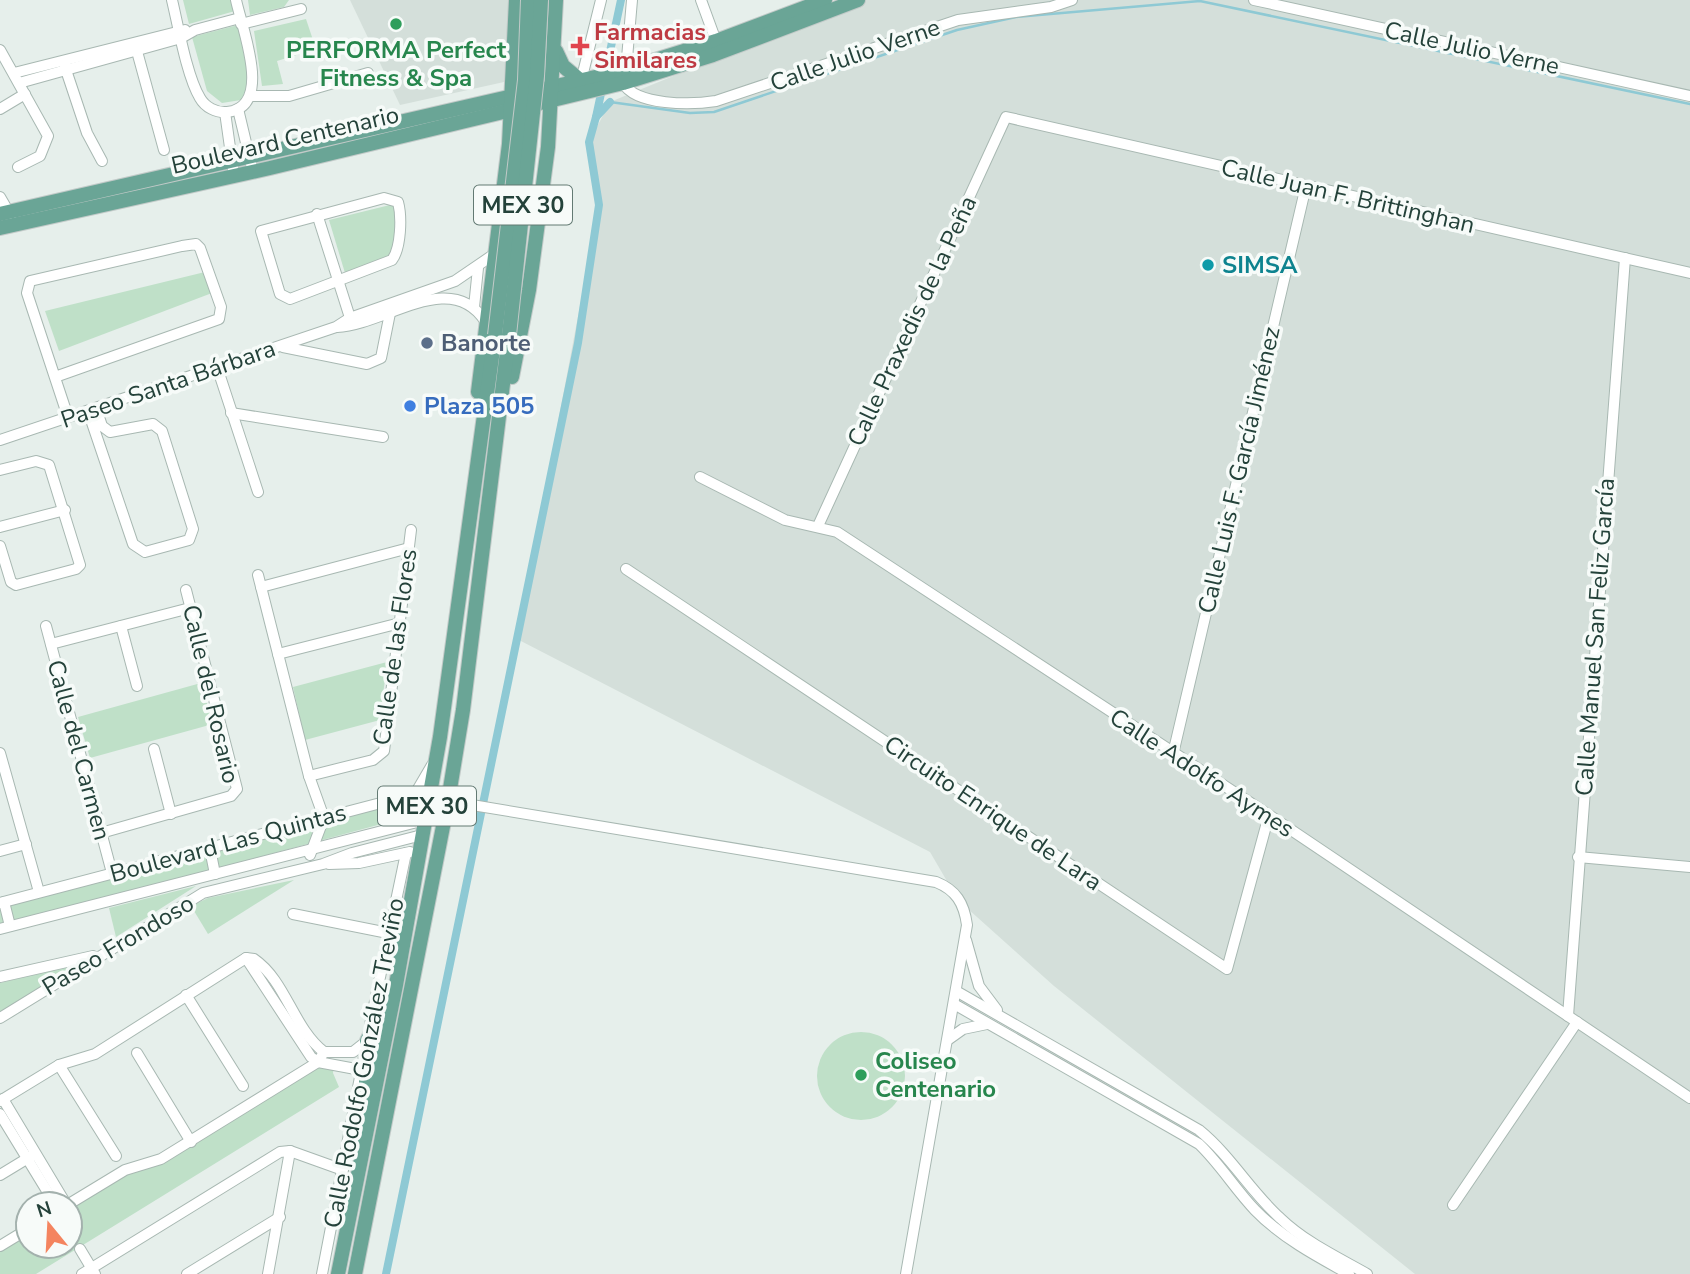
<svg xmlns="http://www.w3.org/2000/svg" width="1690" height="1274" viewBox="0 0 1690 1274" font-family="'Nunito Sans',sans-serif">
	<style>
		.built { fill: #d4dfda }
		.green { fill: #bfe0c8 }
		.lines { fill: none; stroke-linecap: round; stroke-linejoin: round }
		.stream { stroke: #8ec9d4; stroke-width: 2.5 }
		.canal { stroke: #8ec9d4; stroke-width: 8 }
		.minor-casing { stroke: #a8b8b2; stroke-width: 12 }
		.major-casing { stroke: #c2cac8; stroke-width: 16 }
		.minor { stroke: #fff; stroke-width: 10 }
		.major { stroke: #6aa596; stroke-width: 14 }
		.major-bridge-casing { stroke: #c2cac8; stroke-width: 16; stroke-linecap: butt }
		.major-bridge { stroke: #6aa596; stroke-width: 14 }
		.leisure-dot { fill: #2e9e5b; stroke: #f7fbf9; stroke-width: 2.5 }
		.health-dot { fill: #e0444e; stroke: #f7fbf9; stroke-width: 2.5 }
		.culture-dot { fill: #0f9aa8; stroke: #f7fbf9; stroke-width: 2.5 }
		.service-dot { fill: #5c6f8a; stroke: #f7fbf9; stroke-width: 2.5 }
		.shop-dot { fill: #3f7fe0; stroke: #f7fbf9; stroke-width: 2.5 }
		.labels { text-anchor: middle; stroke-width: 7; stroke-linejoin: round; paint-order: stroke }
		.shield { fill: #f7fbf9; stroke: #637a73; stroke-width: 2 }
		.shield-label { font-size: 23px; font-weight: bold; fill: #24423a }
		.health-label { font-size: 24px; font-weight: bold; fill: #be3a42; stroke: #f7fbf9; text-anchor: start }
		.street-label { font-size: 24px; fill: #24423a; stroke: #f7fbf9 }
		.leisure-label { font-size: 24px; font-weight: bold; fill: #27864d; stroke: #f7fbf9 }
		.culture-label { font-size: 24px; font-weight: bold; fill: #0d838f; stroke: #f7fbf9; text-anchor: start }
		.service-label { font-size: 24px; font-weight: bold; fill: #4e5e75; stroke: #f7fbf9; text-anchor: start }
		.shop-label { font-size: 24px; font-weight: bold; fill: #366cbe; stroke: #f7fbf9; text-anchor: start }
	</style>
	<rect width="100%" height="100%" fill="#e6efeb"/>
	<g class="built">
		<path d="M350 0H509L504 82 400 105Z"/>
		<path d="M858 0H1690V1274H1415L1054 986 958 900 930 852 517 639 599 205 589 142 610 102Z"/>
	</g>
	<g class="green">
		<path d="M183 0H232L235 11 189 24Z"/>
		<path d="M248 0H289L284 7 250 15Z"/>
		<path d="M306 19 316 49 277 61 283 84 262 86 254 31Z"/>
		<path d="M238 25 250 85 241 100 222 103 207 91 192 37Z"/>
		<path d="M394 204C400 217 395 245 389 258L345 273 329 220Z"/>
		<path d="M205 272 212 293 59 351 45 311Z"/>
		<path d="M387 662 380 720 305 740 293 687Z"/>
		<path d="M201 683 213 724 90 758 78 717Z"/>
		<path d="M411 798V816L0 927V905Z"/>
		<path d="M294 880 208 934 191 906 208 898Z"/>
		<path d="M196 886 116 937 109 908Z"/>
		<path d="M79 963 0 1014V983Z"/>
		<circle cx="861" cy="1076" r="44"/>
		<path d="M318 1063 334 1065 333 1073 339 1087 36 1274H0V1248L28 1231V1246H70V1205L126 1171 163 1160Z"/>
	</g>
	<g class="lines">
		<path class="stream" d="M610 102 690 113 714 112 957 30 1016 17 1200 1 1690 104"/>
		<g class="canal">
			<path d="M596 117 621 0"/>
			<path d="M386 1274 578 343 599 205 589 142 596 117 610 102"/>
		</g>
		<defs>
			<g id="minor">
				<path d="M172 0C178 25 187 77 200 98 205 107 216 113 227 112 274 107 242 29 236 0"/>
				<path d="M701 0 716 41 714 47"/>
				<path d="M1254 0 1690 96"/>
				<path d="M241 24 301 9"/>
				<path d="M135 44 164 150"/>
				<path d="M0 50 48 136 40 156 18 167"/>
				<path d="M65 67 87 133 102 161"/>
				<path d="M626 70 632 0"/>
				<path d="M14 73 185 30"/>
				<path d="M581 81 601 0"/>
				<path d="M19 83 181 38 195 30 240 18"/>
				<path d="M623 83C636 106 692 105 716 101L958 20 1051 7 1072 0"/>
				<path d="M251 96H289L368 73"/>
				<path d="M0 109 25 94"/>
				<path d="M238 109 253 172"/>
				<path d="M225 112 234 176"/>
				<path d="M0 197 11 216"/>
				<path d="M384 198 398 202C402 217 401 248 392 260L290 299 280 294 261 231Z"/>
				<path d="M317 214 352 324"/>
				<path d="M474 307 478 268"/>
				<path d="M337 327C385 325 450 268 485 321"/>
				<path d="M283 347 367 364 381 358 390 313"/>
				<path d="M217 367 258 492"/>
				<path d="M55 377 219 319 221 307 200 248 196 244 182 246 30 281 27 293 68 417"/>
				<path d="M88 411 133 544 145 552 189 540 193 529 162 431 153 424 110 432 102 426 96 408"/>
				<path d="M231 413 383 437"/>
				<path d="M0 440 336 327 350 318 455 281 493 255"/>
				<path d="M0 470 36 461 49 465 80 565 76 569 16 585 11 582 0 546"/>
				<path d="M700 477 785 520 837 532 1269 815 1690 1098"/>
				<path d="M818 526 1006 117 1690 273"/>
				<path d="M0 527 65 510"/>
				<path d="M626 569 1227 969 1269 815"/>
				<path d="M258 575 309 776 324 818 310 855"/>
				<path d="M261 587 409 548"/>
				<path d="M46 626 112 873"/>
				<path d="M121 626 137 686"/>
				<path d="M51 644 190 608"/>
				<path d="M278 654 400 623"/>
				<path d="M154 749 171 814"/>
				<path d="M0 753 39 892"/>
				<path d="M1173 754 1306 186"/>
				<path d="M309 776 373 760 384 751 411 530"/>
				<path d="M448 801 936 882C956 890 964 903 967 925L906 1274"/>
				<path d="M412 823 415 794"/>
				<path d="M101 833 231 796 237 789 186 590"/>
				<path d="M210 849 215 874"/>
				<path d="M0 851 26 844"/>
				<path d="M1578 857 1690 867"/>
				<path d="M329 864 359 863 410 852"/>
				<path d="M4 902 10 926"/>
				<path d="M0 903 415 794 432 765"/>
				<path d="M293 914 388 933"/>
				<path d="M0 929 425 820"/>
				<path d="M966 940 979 986 997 1010"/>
				<path d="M246 958 311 1057 318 1062 361 1070"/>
				<path d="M0 977 93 956"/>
				<path d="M956 991 1199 1130C1231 1156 1250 1191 1280 1218 1305 1242 1337 1257 1367 1274"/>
				<path d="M186 995 243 1086"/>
				<path d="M954 1004 1199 1144C1220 1164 1235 1189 1255 1210 1281 1237 1316 1256 1349 1274"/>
				<path d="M1568 1016 1625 258"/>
				<path d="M0 1018 203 893 323 864 352 853 422 835"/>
				<path d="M370 1025 406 853"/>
				<path d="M949 1039 963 1029 987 1024"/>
				<path d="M137 1053 191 1142"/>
				<path d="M59 1065 116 1156"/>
				<path d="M3 1099 66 1204"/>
				<path d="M0 1101 59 1065 95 1054 246 958 254 959C286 981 293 1028 324 1052H353L367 1041"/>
				<path d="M0 1114 55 1204"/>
				<path d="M0 1175 33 1155"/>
				<path d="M69 1204 125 1170 161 1159 318 1062 324 1052"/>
				<path d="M1453 1205 1577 1022"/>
				<path d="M0 1246 28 1229"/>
				<path d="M80 1249 95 1274"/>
				<path d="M82 1274 280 1152 290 1151 343 1170"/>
				<path d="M187 1274 280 1217"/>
				<path d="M268 1274 290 1151"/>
				<path d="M322 1274 367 1041"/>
			</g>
			<g id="major">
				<path d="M556 51 563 66 581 81"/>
				<path d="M0 214 617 72 716 41 825 0"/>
				<path d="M0 228 270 168 623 83 713 55 858 0"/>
				<path d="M512 377 529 290 548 147 556 0"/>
				<path d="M478 392 509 144 516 0"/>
				<path d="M367 1041 383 1007"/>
				<path d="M361 1070 366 1077V1098"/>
				<path d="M338 1274 396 985 440 737 495 335"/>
				<path d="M355 1274 448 801 463 710 509 335"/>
			</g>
		</defs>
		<use href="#minor" class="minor-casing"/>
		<use href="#major" class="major-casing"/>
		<use href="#minor" class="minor"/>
		<use href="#major" class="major"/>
		<defs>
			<g id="major-bridge">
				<path d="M495 335 525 80 528 0"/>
				<path d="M509 335 537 76 541 0"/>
			</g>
		</defs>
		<use href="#major-bridge" class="major-bridge-casing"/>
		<use href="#major-bridge" class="major-bridge"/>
	</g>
	<g class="leisure-dot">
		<circle cx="396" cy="24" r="7"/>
		<circle cx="861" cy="1075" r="7"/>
	</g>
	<path class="health-dot" d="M576.5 35.5h7v7h7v7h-7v7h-7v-7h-7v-7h7z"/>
	<circle class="culture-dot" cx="1208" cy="265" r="7"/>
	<circle class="service-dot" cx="427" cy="343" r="7"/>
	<circle class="shop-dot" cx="410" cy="406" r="7"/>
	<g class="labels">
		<g class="shield">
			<rect x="474" y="185.5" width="98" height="39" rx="5"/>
			<rect x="378" y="786.5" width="98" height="39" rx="5"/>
		</g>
		<g class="shield-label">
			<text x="523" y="213">MEX 30</text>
			<text x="427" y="814">MEX 30</text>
		</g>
		<g class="health-label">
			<text x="594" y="40">Farmacias<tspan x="594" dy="28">Similares</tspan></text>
		</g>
		<g class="street-label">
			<text transform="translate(1472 48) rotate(12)" y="8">Calle Julio Verne</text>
			<text transform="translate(855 55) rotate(-19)" y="8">Calle Julio Verne</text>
			<text transform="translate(285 140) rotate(-13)" y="8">Boulevard Centenario</text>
			<text transform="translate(1348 196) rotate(13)" y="8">Calle Juan F. Brittinghan</text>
			<text transform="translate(912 321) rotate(-65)" y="8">Calle Praxedis de la Peña</text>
			<text transform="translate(168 384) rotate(-19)" y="8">Paseo Santa Bárbara</text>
			<text transform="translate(1239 470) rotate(-77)" y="8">Calle Luis F. García Jiménez</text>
			<text transform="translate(1595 637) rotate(-86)" y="8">Calle Manuel San Feliz García</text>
			<text transform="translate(395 647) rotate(-82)" y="8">Calle de las Flores</text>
			<text transform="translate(211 694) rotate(77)" y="8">Calle del Rosario</text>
			<text transform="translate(79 750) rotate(75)" y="8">Calle del Carmen</text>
			<text transform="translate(1202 773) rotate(33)" y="8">Calle Adolfo Aymes</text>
			<text transform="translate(993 813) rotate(34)" y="8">Circuito Enrique de Lara</text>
			<text transform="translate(228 843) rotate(-15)" y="8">Boulevard Las Quintas</text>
			<text transform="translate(118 945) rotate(-31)" y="8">Paseo Frondoso</text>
			<text transform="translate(364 1063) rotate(-79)" y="8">Calle Rodolfo González Treviño</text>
		</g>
		<g class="leisure-label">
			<text x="396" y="58">PERFORMA Perfect<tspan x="396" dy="28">Fitness &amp; Spa</tspan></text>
			<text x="875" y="1069" text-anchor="start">Coliseo<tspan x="875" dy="28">Centenario</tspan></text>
		</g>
		<g class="culture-label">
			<text x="1222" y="273">SIMSA</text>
		</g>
		<g class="service-label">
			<text x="441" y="351">Banorte</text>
		</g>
		<g class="shop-label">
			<text x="424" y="414">Plaza 505</text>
		</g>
	</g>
	<g transform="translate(49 1225) rotate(342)"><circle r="33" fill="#f7fbf9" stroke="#a3b1ad" stroke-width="2"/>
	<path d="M0-5L12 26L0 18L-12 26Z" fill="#f4845f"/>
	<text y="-10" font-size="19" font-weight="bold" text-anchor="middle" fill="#24423a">N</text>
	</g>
</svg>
